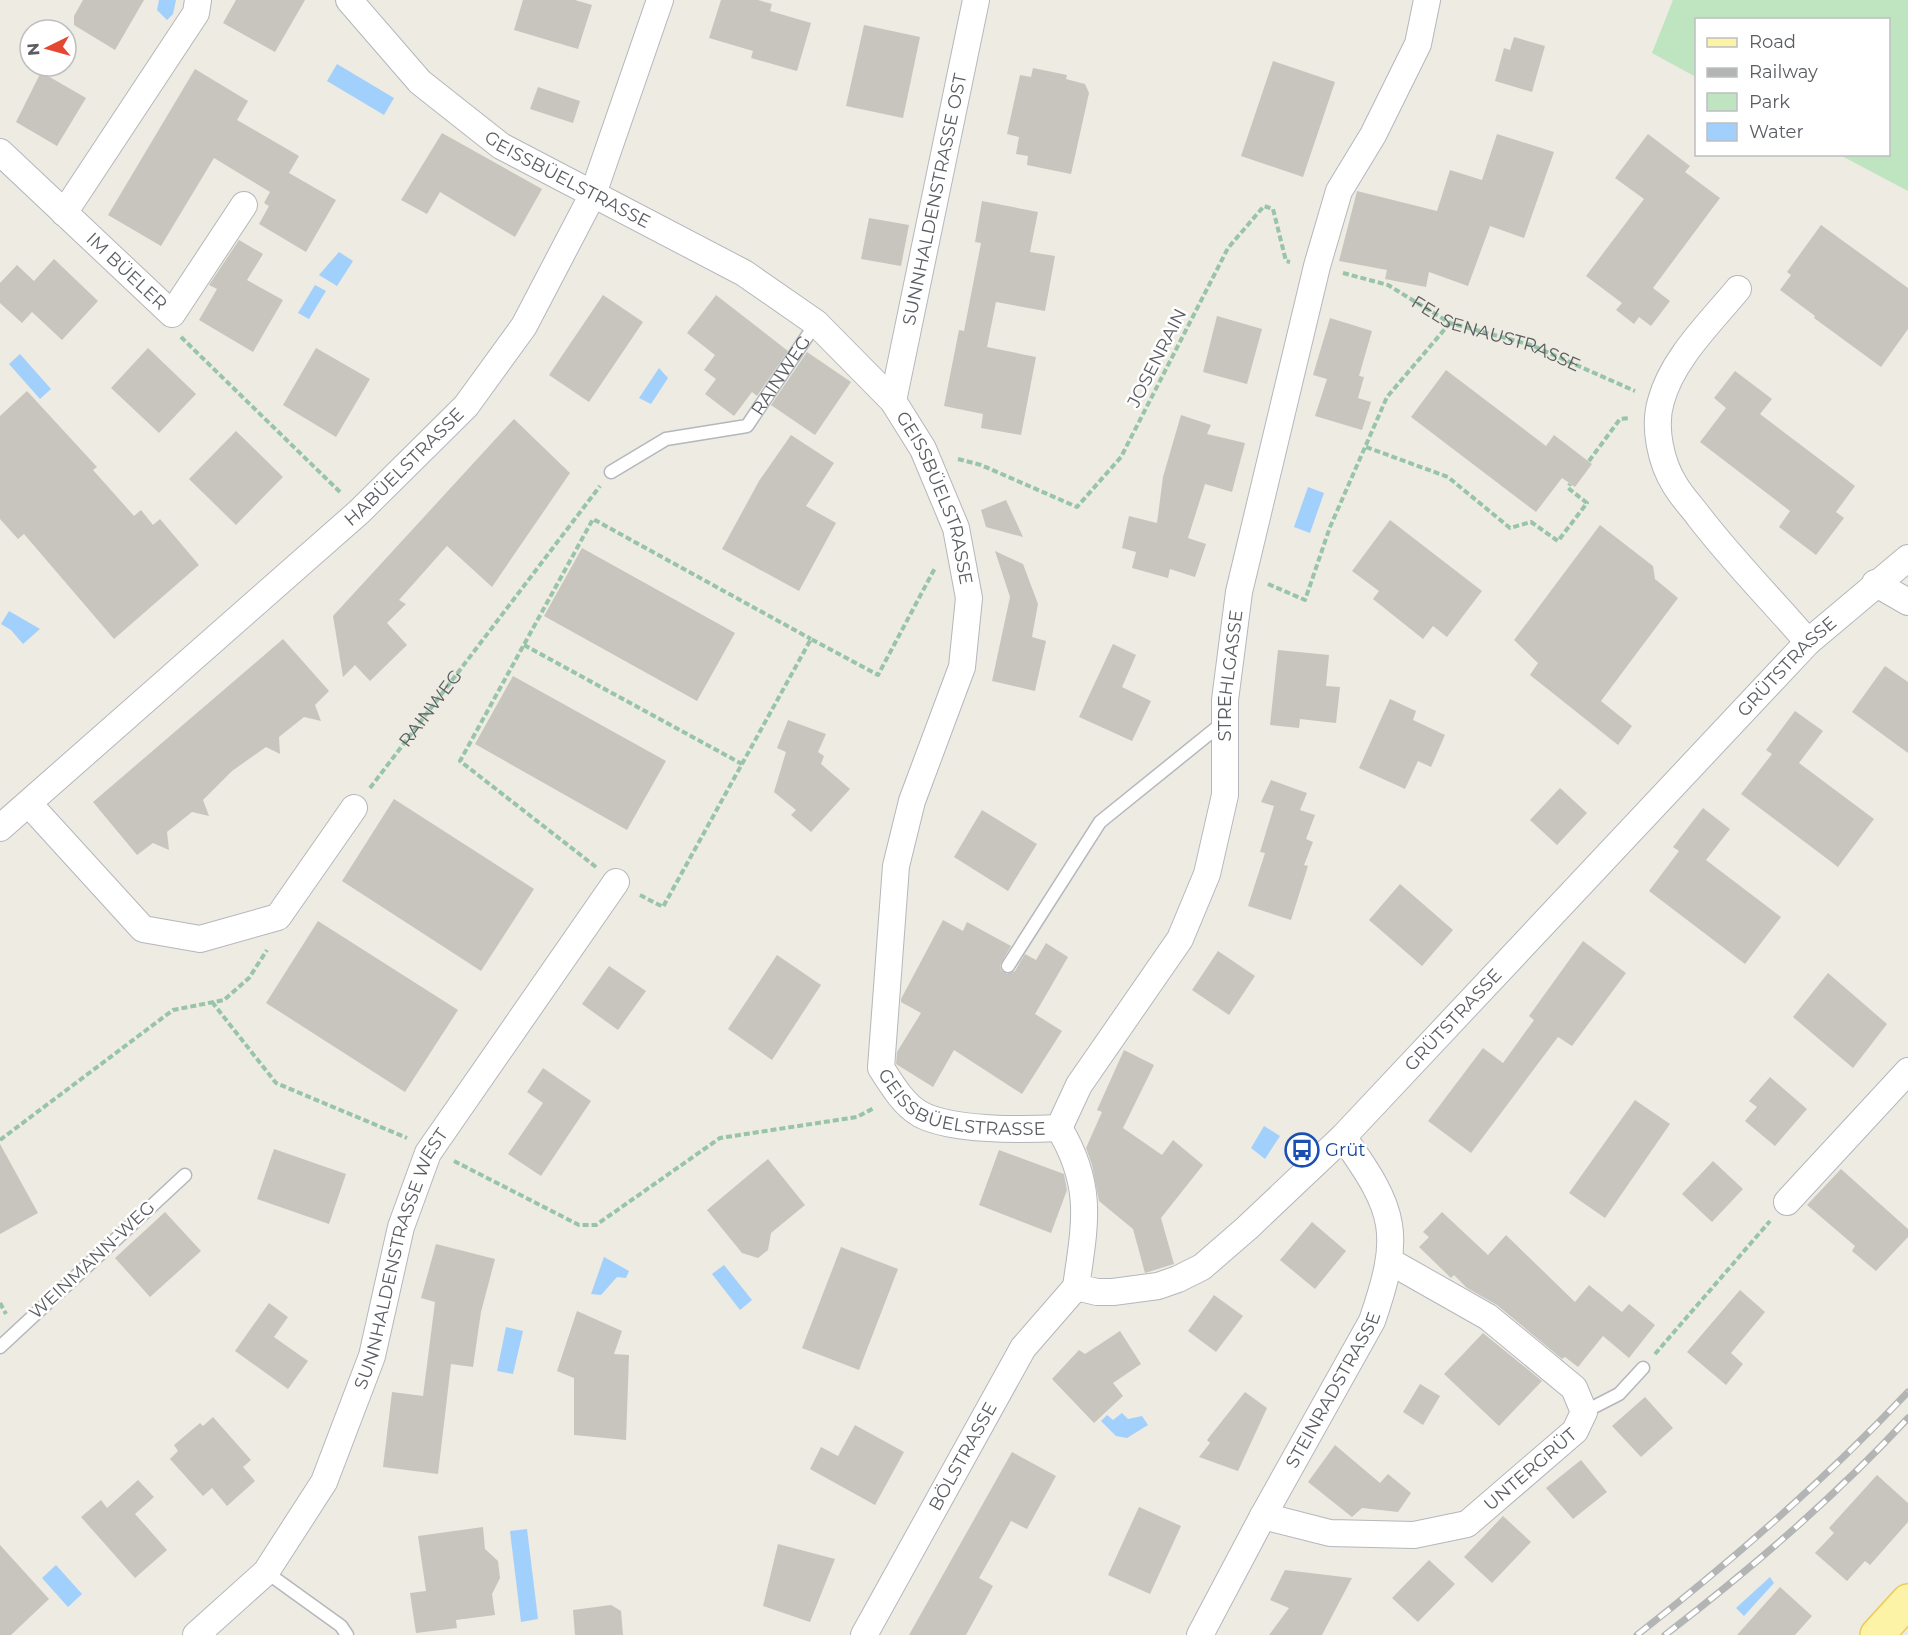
<svg xmlns="http://www.w3.org/2000/svg" width="1908" height="1635" viewBox="0 0 1908 1635" font-family="Montserrat,sans-serif">
	<style>
		.green { fill: #bee4c0 }
		.water { fill: #a2d0fc }
		.building { fill: #c8c5bf }
		.lines { fill: none; stroke-linecap: round; stroke-linejoin: round }
		.service-casing { stroke: #b4b7bc; stroke-width: 15 }
		.minor-casing { stroke: #b4b7bc; stroke-width: 28 }
		.primary-casing { stroke: #edcc5a; stroke-width: 36 }
		.path { stroke: #98c4a7; stroke-width: 4; stroke-dasharray: 6 3; stroke-linecap: butt }
		.service { stroke: #fff; stroke-width: 12 }
		.minor { stroke: #fff; stroke-width: 26 }
		.primary { stroke: #fcf3a7; stroke-width: 33 }
		.rail-casing { stroke: #b3b4b4; stroke-width: 7 }
		.rail { stroke: #fff; stroke-width: 4.5; stroke-dasharray: 14; stroke-linecap: butt }
		.labels { text-anchor: middle; stroke-width: 5; stroke-linejoin: round; paint-order: stroke }
		.street-label { font-size: 18px; fill: #5a5d62; stroke: #fff }
		.transit-label { font-size: 18px; fill: #164399; stroke: #fff; text-anchor: start }
	</style>
	<rect width="100%" height="100%" fill="#edebe2"/>
	<path class="green" d="M1673 0H1908V191L1840 155 1888 154V20H1696V77L1652 53Z"/>
	<g class="water">
		<path d="M159 0H176L173 14 167 20 157 10Z"/>
		<path d="M337 64 394 98 384 115 327 81Z"/>
		<path d="M339 252 353 261 337 286 319 275Z"/>
		<path d="M315 285 326 291 309 319 298 313Z"/>
		<path d="M20 354 51 389 40 399 9 364Z"/>
		<path d="M659 368 668 378 651 404 639 398Z"/>
		<path d="M1308 487 1324 493 1310 533 1294 527Z"/>
		<path d="M9 611 40 629 23 644 11 630 1 624Z"/>
		<path d="M1264 1126 1280 1136 1265 1159 1251 1148Z"/>
		<path d="M604 1257 629 1271 626 1278 617 1277 601 1295 591 1294Z"/>
		<path d="M724 1265 752 1300 740 1310 712 1274Z"/>
		<path d="M506 1327 523 1331 513 1374 497 1371Z"/>
		<path d="M1122 1413 1128 1419 1142 1416 1148 1425 1127 1438 1116 1436 1101 1421 1107 1415 1113 1420Z"/>
		<path d="M527 1529 538 1619 521 1622 510 1531Z"/>
		<path d="M56 1565 82 1594 68 1607 42 1578Z"/>
		<path d="M1770 1577 1774 1583 1744 1616 1736 1608Z"/>
	</g>
	<g class="building">
		<path d="M83 0H144L115 50 74 25V16Z"/>
		<path d="M236 0H305L275 52 223 23Z"/>
		<path d="M523 0H575L592 5 578 49 514 30Z"/>
		<path d="M721 0H758L772 4 770 11 811 23 797 71 751 58 753 51 709 38Z"/>
		<path d="M864 25 920 37 903 118 846 106Z"/>
		<path d="M1514 37 1545 46 1532 92 1495 81 1504 48 1510 50Z"/>
		<path d="M1273 61 1335 82 1303 177 1241 156Z"/>
		<path d="M1033 68 1067 75 1066 79 1085 84 1089 93 1071 174 1027 165 1028 156 1016 154 1019 137 1007 134 1020 75 1031 77Z"/>
		<path d="M195 69 248 101 237 120 299 156 289 173 336 200 306 252 259 224 269 206 264 203 270 192 214 158 161 246 108 215Z"/>
		<path d="M41 72 86 98 57 146 16 122Z"/>
		<path d="M538 87 580 101 573 123 530 109Z"/>
		<path d="M442 133 542 189 515 237 440 192 427 214 401 200Z"/>
		<path d="M1497 134 1554 152 1524 238 1490 226 1468 286 1429 272 1426 287 1385 279 1387 270 1339 261 1357 191 1437 211 1450 170 1482 180Z"/>
		<path d="M1648 134 1690 166 1685 172 1720 198 1653 288 1670 301 1651 326 1639 317 1634 324 1616 310 1622 303 1586 276 1644 199 1615 178Z"/>
		<path d="M982 201 1038 212 1030 252 1055 256 1045 311 996 302 987 347 1036 357 1021 435 981 428 983 414 944 406 959 330 964 331 981 243 975 242Z"/>
		<path d="M869 218 909 225 901 266 861 259Z"/>
		<path d="M1821 225 1908 288V329L1881 367 1814 318 1815 316 1780 290 1791 275 1787 272Z"/>
		<path d="M239 240 263 254 247 280 283 300 253 352 199 320 217 289 209 285Z"/>
		<path d="M54 259 98 301 62 340 32 312 22 323 0 303V283L17 265 34 281Z"/>
		<path d="M603 295 643 322 589 402 549 375Z"/>
		<path d="M716 295 788 351 757 396 752 392 734 416 705 394 716 379 704 370 715 355 687 333Z"/>
		<path d="M1217 316 1262 329 1247 384 1203 372Z"/>
		<path d="M1330 318 1372 331 1359 376 1364 377 1358 398 1371 402 1362 430 1315 416 1327 379 1313 375Z"/>
		<path d="M148 348 196 394 159 433 111 388Z"/>
		<path d="M316 348 370 379 336 437 283 405Z"/>
		<path d="M807 352 851 382 815 435 771 405Z"/>
		<path d="M1446 370 1546 446 1554 435 1592 464 1575 487 1562 478 1536 512 1411 417Z"/>
		<path d="M1735 371 1772 399 1760 414 1855 486 1836 512 1844 518 1816 555 1779 527 1790 511 1700 442 1726 408 1714 398Z"/>
		<path d="M27 391 97 467 93 470 134 516 141 510 153 525 160 519 199 565 114 639 24 534 18 539 0 519V416Z"/>
		<path d="M1181 415 1211 425 1207 434 1245 443 1232 492 1205 484 1188 538 1206 544 1195 577 1170 569 1168 578 1132 568 1136 552 1122 548 1129 516 1157 523 1163 477Z"/>
		<path d="M514 419 570 473 492 587 447 546 399 600 406 604 387 623 407 645 370 681 355 665 343 677 333 616Z"/>
		<path d="M236 431 283 477 236 525 189 479Z"/>
		<path d="M791 435 834 463 806 506 836 523 799 591 722 549 759 481Z"/>
		<path d="M1006 500 1023 537 986 527 981 510Z"/>
		<path d="M1390 520 1482 591 1447 637 1433 626 1423 639 1373 599 1379 591 1352 571Z"/>
		<path d="M1600 525 1653 566 1655 579 1678 598 1601 701 1632 726 1618 745 1530 675 1538 663 1514 640Z"/>
		<path d="M582 548 735 633 697 701 544 616Z"/>
		<path d="M995 551 1023 564 1038 604 1032 637 1046 641 1035 691 992 681 1010 597Z"/>
		<path d="M283 639 329 691 315 705 321 721 304 717 279 737 280 754 266 747 232 771 203 800 209 816 192 812 167 832 169 850 153 843 137 855 93 802Z"/>
		<path d="M1113 644 1136 655 1122 687 1151 701 1132 741 1079 717Z"/>
		<path d="M1278 650 1329 655 1326 686 1340 687 1336 723 1300 719 1299 728 1270 725Z"/>
		<path d="M1885 666 1908 682V753L1852 712Z"/>
		<path d="M513 676 666 761 627 830 475 744Z"/>
		<path d="M1390 699 1416 711 1413 720 1445 735 1431 767 1418 761 1405 789 1359 768Z"/>
		<path d="M1795 711 1823 731 1799 763 1874 819 1838 867 1741 794 1772 754 1766 750Z"/>
		<path d="M788 720 826 734 818 752 824 756 821 764 850 789 811 832 791 815 796 810 774 792 786 752 777 748Z"/>
		<path d="M1271 780 1307 793 1300 810 1315 815 1306 839 1313 842 1304 865 1308 866 1291 920 1248 906 1265 853 1260 852 1274 806 1261 802Z"/>
		<path d="M1560 788 1587 813 1557 845 1530 820Z"/>
		<path d="M394 799 534 889 481 971 342 881Z"/>
		<path d="M1703 808 1730 829 1706 860 1781 917 1745 964 1649 891 1679 851 1673 847Z"/>
		<path d="M982 810 1037 844 1008 891 954 857Z"/>
		<path d="M1400 884 1453 930 1422 966 1369 920Z"/>
		<path d="M943 920 963 931 967 922 1011 946 1000 965 1001 970 1007 974 1015 971 1025 954 1036 960 1046 943 1068 957 1035 1014 1062 1031 1022 1094 954 1050 933 1087 896 1064 897 1052 921 1013 901 1002V999Z"/>
		<path d="M318 921 458 1010 405 1092 266 1003Z"/>
		<path d="M1583 941 1626 973 1572 1046 1558 1037 1471 1153 1428 1121 1483 1048 1503 1063 1534 1020 1529 1016Z"/>
		<path d="M1218 951 1255 976 1229 1015 1192 990Z"/>
		<path d="M777 955 821 985 772 1060 728 1029Z"/>
		<path d="M609 966 646 991 618 1030 582 1004Z"/>
		<path d="M1828 973 1887 1024 1853 1068 1793 1017Z"/>
		<path d="M1124 1050 1154 1065 1123 1128 1162 1155 1173 1140 1203 1165 1161 1218 1174 1264 1145 1273 1133 1229 1099 1201 1092 1165 1086 1148 1102 1112 1097 1110Z"/>
		<path d="M543 1068 591 1101 541 1176 508 1154 543 1103 527 1092Z"/>
		<path d="M1770 1077 1807 1109 1775 1146 1745 1121 1757 1107 1749 1101Z"/>
		<path d="M1635 1100 1670 1124 1605 1218 1569 1193Z"/>
		<path d="M0 1144 38 1213 0 1234Z"/>
		<path d="M274 1149 346 1174 329 1224 257 1199Z"/>
		<path d="M999 1150 1064 1174 1067 1190 1051 1233 979 1205Z"/>
		<path d="M768 1159 805 1205 771 1233 768 1250 758 1258 742 1253 707 1210Z"/>
		<path d="M1713 1161 1743 1189 1712 1222 1682 1194Z"/>
		<path d="M1841 1169 1908 1229V1237L1876 1271 1852 1251 1855 1246 1807 1205Z"/>
		<path d="M165 1212 201 1251 150 1297 115 1258Z"/>
		<path d="M1442 1212 1488 1255 1506 1235 1575 1302 1589 1285 1622 1312 1629 1304 1655 1325 1629 1358 1603 1336 1578 1367 1565 1357 1562 1359 1497 1305 1467 1288 1454 1275 1451 1278 1419 1247 1429 1237 1423 1232Z"/>
		<path d="M1312 1222 1346 1251 1315 1289 1280 1260Z"/>
		<path d="M436 1244 495 1259 481 1312 473 1367 451 1364 438 1474 383 1467 392 1392 423 1396 435 1302 421 1298Z"/>
		<path d="M841 1247 898 1269 859 1370 802 1348Z"/>
		<path d="M1740 1290 1765 1312 1731 1353 1743 1364 1726 1385 1687 1352Z"/>
		<path d="M1214 1295 1243 1316 1216 1352 1188 1331Z"/>
		<path d="M269 1303 288 1317 274 1337 308 1361 288 1389 235 1351Z"/>
		<path d="M577 1311 622 1331 614 1354 629 1355 626 1440 574 1435V1378L557 1371Z"/>
		<path d="M1120 1331 1141 1364 1113 1383 1123 1396 1094 1423 1052 1379 1079 1350 1085 1354Z"/>
		<path d="M1483 1333 1542 1381 1499 1426 1444 1374Z"/>
		<path d="M1420 1384 1440 1396 1423 1425 1403 1412Z"/>
		<path d="M1245 1392 1267 1408 1238 1471 1199 1457 1210 1443 1207 1440Z"/>
		<path d="M1645 1397 1673 1428 1641 1457 1612 1426Z"/>
		<path d="M213 1417 251 1460 243 1467 255 1481 227 1506 212 1488 203 1496 170 1459 178 1451 174 1445 200 1423 203 1426Z"/>
		<path d="M855 1425 904 1452 875 1505 810 1469 821 1447 838 1456Z"/>
		<path d="M1335 1445 1380 1483 1388 1474 1411 1493 1398 1512 1362 1508 1352 1517 1308 1482Z"/>
		<path d="M1012 1452 1056 1476 1027 1529 1011 1521 979 1578 993 1586 966 1635H909Z"/>
		<path d="M1581 1460 1607 1492 1573 1519 1546 1488Z"/>
		<path d="M1877 1475 1908 1503V1522L1870 1565 1865 1561 1847 1581 1815 1553 1834 1533 1829 1528Z"/>
		<path d="M138 1480 154 1497 135 1514 167 1550 135 1578 81 1517 101 1500 107 1508Z"/>
		<path d="M1139 1507 1181 1526 1150 1594 1108 1575Z"/>
		<path d="M1503 1516 1531 1542 1492 1583 1464 1557Z"/>
		<path d="M483 1527 485 1549 498 1561 500 1578 492 1594 495 1615 456 1620 457 1628 416 1633 410 1593 426 1591 418 1536Z"/>
		<path d="M778 1544 835 1559 810 1622 763 1606Z"/>
		<path d="M0 1545 49 1599 11 1635H0Z"/>
		<path d="M1429 1560 1455 1584 1418 1622 1392 1598Z"/>
		<path d="M1285 1570 1352 1578 1322 1635H1269L1289 1608 1270 1600Z"/>
		<path d="M1780 1587 1812 1616 1795 1635H1737Z"/>
		<path d="M611 1605 621 1611 623 1635H575L573 1610Z"/>
	</g>
	<g class="lines">
		<defs>
			<g id="service">
				<path id="s3" d="M611 472 666 439 747 426 816 323"/>
				<path d="M1008 966 1100 822 1225 721"/>
				<path d="M0 1347 185 1175"/>
				<path d="M1584 1412 1619 1394 1643 1368"/>
				<path d="M266 1572 341 1626 347 1635"/>
			</g>
			<g id="minor">
				<path id="s4" d="M349 0 420 82 501 146 744 273 816 323 893 401 923 449 956 528 969 598 962 667 912 801 896 866 881 1068C892 1085 903 1104 920 1114 951 1131 1024 1130 1059 1128"/>
				<path id="s5" d="M0 152 172 314 244 205"/>
				<path d="M64 213 196 13 198 0"/>
				<path d="M1738 289C1711 322 1672 359 1661 401 1653 427 1661 463 1675 485 1682 497 1692 507 1700 518 1733 561 1772 600 1808 642"/>
				<path id="s6" d="M893 401 976 0"/>
				<path d="M1875 583 1908 602"/>
				<path d="M29 804 143 929 200 939 278 917 354 808"/>
				<path id="s7" d="M0 828 359 512 466 406 524 326 593 194 660 0"/>
				<path id="s8" d="M1059 1128C1094 1186 1085 1224 1076 1287L1097 1292H1113L1158 1286 1178 1279 1202 1267 1247 1228 1343 1137 1808 642 1908 558"/>
				<path id="s9" d="M1059 1128 1079 1085 1180 939 1207 874 1225 795V700L1239 592 1317 266 1339 191 1373 135 1418 44 1427 0"/>
				<path d="M1787 1202 1908 1071"/>
				<path id="s10" d="M1263 1516 1330 1533 1414 1535 1467 1524 1575 1431 1584 1412 1574 1388 1488 1317 1391 1262"/>
				<path id="s11" d="M196 1635 266 1572 324 1482 372 1356 401 1227 428 1153 616 882"/>
				<path id="s12" d="M864 1635 1023 1348 1076 1287"/>
				<path id="s13" d="M1200 1635 1263 1516 1372 1321C1402 1234 1397 1212 1343 1137"/>
			</g>
			<path id="primary" d="M1877 1635 1908 1601"/>
		</defs>
		<use href="#service" class="service-casing"/>
		<use href="#minor" class="minor-casing"/>
		<use href="#primary" class="primary-casing"/>
		<g class="path">
			<path id="s1" d="M1343 273 1388 285 1450 323 1531 345 1635 391"/>
			<path d="M181 337 341 493"/>
			<path d="M1366 447 1448 477 1510 528 1531 522 1558 541 1587 503 1568 488 1570 484"/>
			<path d="M958 459 981 465 1077 507 1121 457 1228 248 1264 206 1273 209 1286 261 1290 262"/>
			<path d="M1589 461 1620 419 1630 418"/>
			<path d="M1268 584 1305 600 1330 527 1387 397 1450 323"/>
			<path d="M524 645 742 764"/>
			<path id="s2" d="M370 788 600 486"/>
			<path d="M596 867 460 761 593 519 811 639"/>
			<path d="M640 895 663 907 811 639 878 675 935 568"/>
			<path d="M212 1002 276 1083 407 1138"/>
			<path d="M0 1140 173 1010 224 1000 249 978 267 950"/>
			<path d="M454 1161 579 1225H596L720 1138 857 1117 874 1108"/>
			<path d="M0 1303 6 1314"/>
			<path d="M1655 1354 1770 1221"/>
		</g>
		<use href="#service" class="service"/>
		<use href="#minor" class="minor"/>
		<use href="#primary" class="primary"/>
		<defs>
			<g id="rail">
				<path d="M1637 1635C1733 1560 1824 1481 1908 1392"/>
				<path d="M1665 1635C1751 1569 1834 1498 1908 1418"/>
			</g>
		</defs>
		<use href="#rail" class="rail-casing"/>
		<use href="#rail" class="rail"/>
	</g>
	<defs>
		<symbol id="bus-ring" viewBox="-11 -11 22 22"><circle r="9.5" fill="#fff" stroke="#1a4fb4" stroke-width="1.5"/><path d="M-5-6H5V4H4V6H2V4H-2V6H-4V4H-5ZM-3.5-4V0h7V-4ZM-3.5 1.2v1.5H-2V1.2ZM2 1.2v1.5H3.5V1.2Z" fill="#1a4fb4"/></symbol>
	</defs>
	<g fill-rule="evenodd">
		<use href="#bus-ring" x="1283" y="1131" width="38" height="38"/>
	</g>
	<g class="labels">
		<g class="street-label">
			<text dy="6" stroke="none"><textPath href="#s4" startOffset="286">GEISSBÜELSTRASSE</textPath></text>
			<text dy="6" stroke="none"><textPath href="#s6" startOffset="206">SUNNHALDENSTRASSE OST</textPath></text>
			<text dy="6" stroke="none"><textPath href="#s5" startOffset="174">IM BÜELER</textPath></text>
			<text dy="6" stroke="none"><textPath href="#s1" startOffset="166">FELSENAUSTRASSE</textPath></text>
			<text transform="translate(1157 358) rotate(-63)" y="6">JOSENRAIN</text>
			<text dy="6" stroke="none"><textPath href="#s3" startOffset="207">RAINWEG</textPath></text>
			<text dy="6" stroke="none"><textPath href="#s7" startOffset="542">HABÜELSTRASSE</textPath></text>
			<text dy="6" stroke="none"><textPath href="#s4" startOffset="790">GEISSBÜELSTRASSE</textPath></text>
			<text dy="6" stroke="none"><textPath href="#s8" startOffset="1134">GRÜTSTRASSE</textPath></text>
			<text dy="6" stroke="none"><textPath href="#s9" startOffset="496">STREHLGASSE</textPath></text>
			<text dy="6" stroke="none"><textPath href="#s2" startOffset="100">RAINWEG</textPath></text>
			<text dy="6" stroke="none"><textPath href="#s8" startOffset="648">GRÜTSTRASSE</textPath></text>
			<text dy="6" stroke="none"><textPath href="#s4" startOffset="1474">GEISSBÜELSTRASSE</textPath></text>
			<text transform="translate(92 1260) rotate(-43)" y="6">WEINMANN-WEG</text>
			<text dy="6" stroke="none"><textPath href="#s11" startOffset="438">SUNNHALDENSTRASSE WEST</textPath></text>
			<text dy="6" stroke="none"><textPath href="#s13" startOffset="279">STEINRADSTRASSE</textPath></text>
			<text dy="6" stroke="none"><textPath href="#s12" startOffset="204">BÖLSTRASSE</textPath></text>
			<text dy="6" stroke="none"><textPath href="#s10" startOffset="291">UNTERGRÜT</textPath></text>
		</g>
		<g class="transit-label">
			<text x="1325" y="1156">Grüt</text>
		</g>
	</g>
	<rect x="1695" y="18" width="195" height="138" fill="#ffffff" stroke="#bdbec0" stroke-width="1.5"/>
	<rect x="1707" y="38" width="30" height="9" fill="#fcf3a7" stroke="#bdbec0" stroke-width="1.5"/>
	<text x="1749" y="48" font-size="18" fill="#5a5d62">Road</text>
	<rect x="1707" y="68" width="30" height="9" fill="#b3b4b4" stroke="#bdbec0" stroke-width="1.5"/>
	<text x="1749" y="78" font-size="18" fill="#5a5d62">Railway</text>
	<rect x="1707" y="93" width="30" height="18" fill="#bee4c0" stroke="#bdbec0" stroke-width="1.5"/>
	<text x="1749" y="108" font-size="18" fill="#5a5d62">Park</text>
	<rect x="1707" y="123" width="30" height="18" fill="#a2d0fc" stroke="#bdbec0" stroke-width="1.5"/>
	<text x="1749" y="138" font-size="18" fill="#5a5d62">Water</text>
	<g transform="translate(48 48) rotate(265)"><circle r="28" fill="#ffffff" stroke="#bdbec0" stroke-width="1.5"/>
	<path d="M0-4.5L10 22L0 15L-10 22Z" fill="#e44831"/>
	<text y="-9" font-size="16" font-weight="bold" text-anchor="middle" fill="#5a5d62">N</text>
	</g>
</svg>
